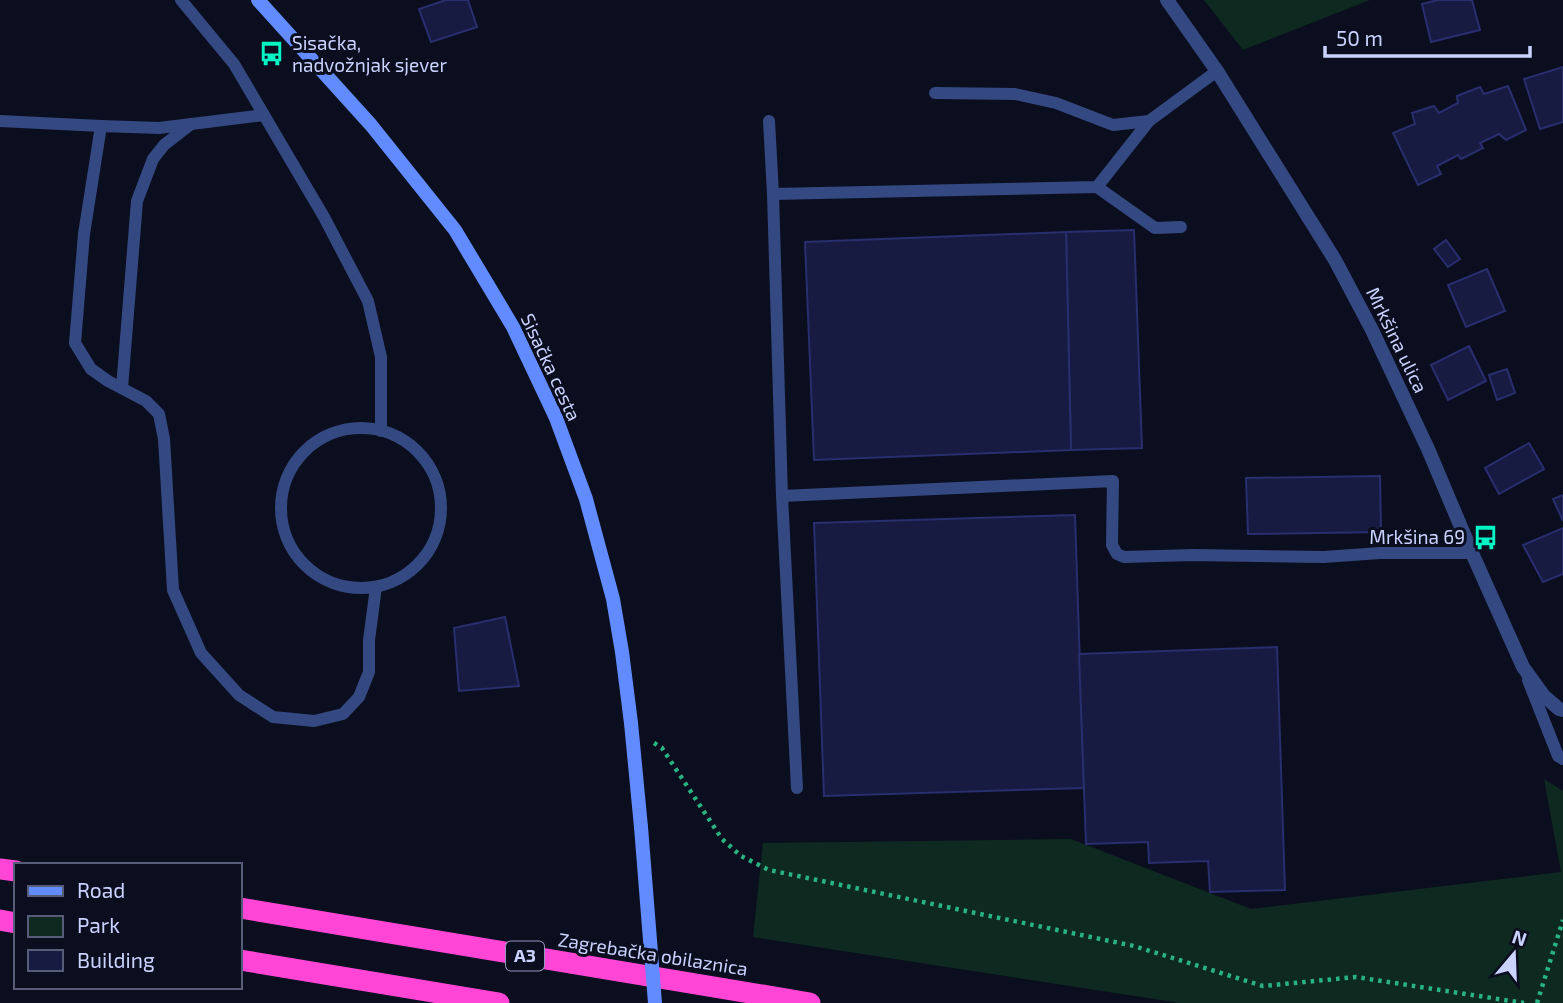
<svg xmlns="http://www.w3.org/2000/svg" width="1563" height="1003" viewBox="0 0 1563 1003" font-family="'Exo 2',sans-serif">
	<style>
		.green { fill: #0e2920 }
		.building { fill: #171a41; stroke: #282e6e; stroke-width: 2 }
		.lines { fill: none; stroke-linecap: round; stroke-linejoin: round }
		.path { stroke: #28b583; stroke-width: 4.5; stroke-dasharray: 3.5 5; stroke-linecap: butt }
		.service { stroke: #344881; stroke-width: 12 }
		.tertiary { stroke: #344881; stroke-width: 14 }
		.secondary { stroke: #618bff; stroke-width: 14 }
		.motorway { stroke: #ff45d5; stroke-width: 21 }
		.secondary-bridge { stroke: #618bff; stroke-width: 14 }
		.labels { text-anchor: middle; stroke-width: 6; stroke-linejoin: round; paint-order: stroke }
		.shield { fill: #0b0e1f; stroke: #9198bc; stroke-width: 2 }
		.shield-label { font-size: 18px; font-weight: bold; fill: #cad3ff }
		.poi-label { font-size: 19px; fill: #cad3ff; stroke: #0b0e1f; text-anchor: start }
		.street-label { font-size: 19px; fill: #cad3ff; stroke: #0b0e1f }
	</style>
	<rect width="100%" height="100%" fill="#0b0e1f"/>
	<g class="green">
		<path d="M1204 0H1370L1243 50Z"/>
		<path d="M1544 779 1563 791V1003H1180L753 937 763 843 1071 839 1251 909 1561 872Z"/>
	</g>
	<g class="building">
		<path d="M446 0H468L477 27 431 42 419 9Z"/>
		<path d="M1438 0H1472L1480 30 1431 42 1422 4Z"/>
		<path d="M1563 67V122L1540 129 1524 79Z"/>
		<path d="M1508 86 1526 130 1506 140 1499 134 1480 143 1483 148 1461 159 1458 155 1437 166 1441 174 1418 185 1393 133 1415 124 1412 113 1434 106 1439 113 1458 103 1457 96 1480 87 1484 94Z"/>
		<path d="M1134 230 1142 448 1071 450 1066 232Z"/>
		<path d="M1066 232 1071 450 814 460 805 242Z"/>
		<path d="M1446 240 1460 259 1448 267 1434 249Z"/>
		<path d="M1487 269 1505 311 1466 327 1448 285Z"/>
		<path d="M1469 346 1486 381 1448 400 1431 365Z"/>
		<path d="M1507 369 1515 393 1497 400 1489 375Z"/>
		<path d="M1529 443 1544 469 1499 494 1485 468Z"/>
		<path d="M1380 476 1381 532 1248 534 1246 478Z"/>
		<path d="M1563 495V521L1553 499Z"/>
		<path d="M1075 515 1084 788 824 796 814 523Z"/>
		<path d="M1563 528V574L1543 582 1523 545Z"/>
		<path d="M505 617 519 686 459 691 454 628Z"/>
		<path d="M1277 647 1285 890 1210 892 1208 861 1149 863 1148 842 1086 844 1079 654Z"/>
	</g>
	<g class="lines">
		<g class="path">
			<path d="M654 743 662 748 722 839 741 856 769 870 1134 946 1263 986 1356 977 1524 1003"/>
			<path d="M1537 1003 1563 920"/>
		</g>
		<g class="service">
			<path d="M181 0 234 64 324 217 368 301 381 357V431"/>
			<path d="M935 93 1015 94 1056 103 1113 125 1149 121"/>
			<path d="M264 115 159 128 101 126 84 234 75 343 91 369 108 381 146 401 159 414 164 439 173 590 201 653 239 695 273 717 314 721 343 714 359 697 369 672V640L376 587"/>
			<path d="M0 121 101 126"/>
			<path d="M769 121 773 194 782 496 797 788"/>
			<path d="M1097 187 1155 228 1181 227"/>
			<path d="M773 194 1097 187 1149 121 1217 71"/>
			<path d="M122 388 137 201 153 159 164 145 191 124"/>
			<circle cx="361" cy="508" r="80"/>
			<path d="M782 496 1113 481 1112 545 1117 554 1124 557 1193 555 1324 557 1380 553H1472"/>
			<path d="M1528 680 1558 756 1563 759"/>
		</g>
		<path class="tertiary" d="M1167 0 1217 71 1335 260 1372 330 1428 449 1472 553 1523 667 1544 696 1559 709 1563 710"/>
		<path class="secondary" d="M258 0 371 125 455 230 513 327 556 418 586 499 613 599 622 652 631 723 641 827"/>
		<g class="motorway">
			<path d="M0 869 16 871"/>
			<path d="M240 908 810 1003"/>
			<path d="M0 920 16 923"/>
			<path d="M240 960 499 1003"/>
		</g>
		<path class="secondary-bridge" d="M641 827 655 1003"/>
	</g>
	<defs>
		<symbol id="bus-bare" viewBox="-9 -9 18 18"><path d="M-5-6H5V4H4V6H2V4H-2V6H-4V4H-5ZM-3.5-4V0h7V-4ZM-3.5 1.2v1.5H-2V1.2ZM2 1.2v1.5H3.5V1.2Z" fill="#00f5c5" stroke="#0b0e1f" stroke-width="2.5" paint-order="stroke"/></symbol>
	</defs>
	<g fill-rule="evenodd">
		<use href="#bus-bare" x="254" y="36" width="35" height="35"/>
		<use href="#bus-bare" x="1468" y="520" width="35" height="35"/>
	</g>
	<g class="labels">
		<rect class="shield" x="506" y="941.5" width="38" height="29" rx="5"/>
		<g class="shield-label">
			<text x="525" y="962">A3</text>
		</g>
		<g class="poi-label">
			<text x="292" y="50">Sisačka,<tspan x="292" dy="22">nadvožnjak sjever</tspan></text>
			<text x="1465" y="544" text-anchor="end">Mrkšina 69</text>
		</g>
		<g class="street-label">
			<text transform="translate(1397 340) rotate(64)" y="7">Mrkšina ulica</text>
			<text transform="translate(551 367) rotate(65)" y="7">Sisačka cesta</text>
			<text transform="translate(653 954) rotate(9)" y="7">Zagrebačka obilaznica</text>
		</g>
	</g>
	<rect x="14" y="863" width="228" height="126" fill="#0b0e1f" stroke="#575d79" stroke-width="2"/>
	<rect x="28" y="886" width="35" height="10" fill="#618bff" stroke="#575d79" stroke-width="2"/>
	<text x="77" y="898" font-size="21" fill="#cad3ff">Road</text>
	<rect x="28" y="916" width="35" height="21" fill="#0e2920" stroke="#575d79" stroke-width="2"/>
	<text x="77" y="933" font-size="21" fill="#cad3ff">Park</text>
	<rect x="28" y="950" width="35" height="21" fill="#171a41" stroke="#575d79" stroke-width="2"/>
	<text x="77" y="968" font-size="21" fill="#cad3ff">Building</text>
	<g transform="translate(1514 954) rotate(19)" stroke="#0b0e1f" stroke-width="5" paint-order="stroke">
	<path d="M0-5L12 26L0 18L-12 26Z" fill="#cad3ff"/>
	<text y="-10" font-size="19" font-weight="bold" text-anchor="middle" fill="#cad3ff">N</text>
	</g>
	<path d="M1325 46v10h205v-10" fill="none" stroke="#cad3ff" stroke-width="3.5"/>
	<text x="1336" y="46" font-size="21" fill="#cad3ff" stroke="#0b0e1f" stroke-width="5" paint-order="stroke">50 m</text>
</svg>
